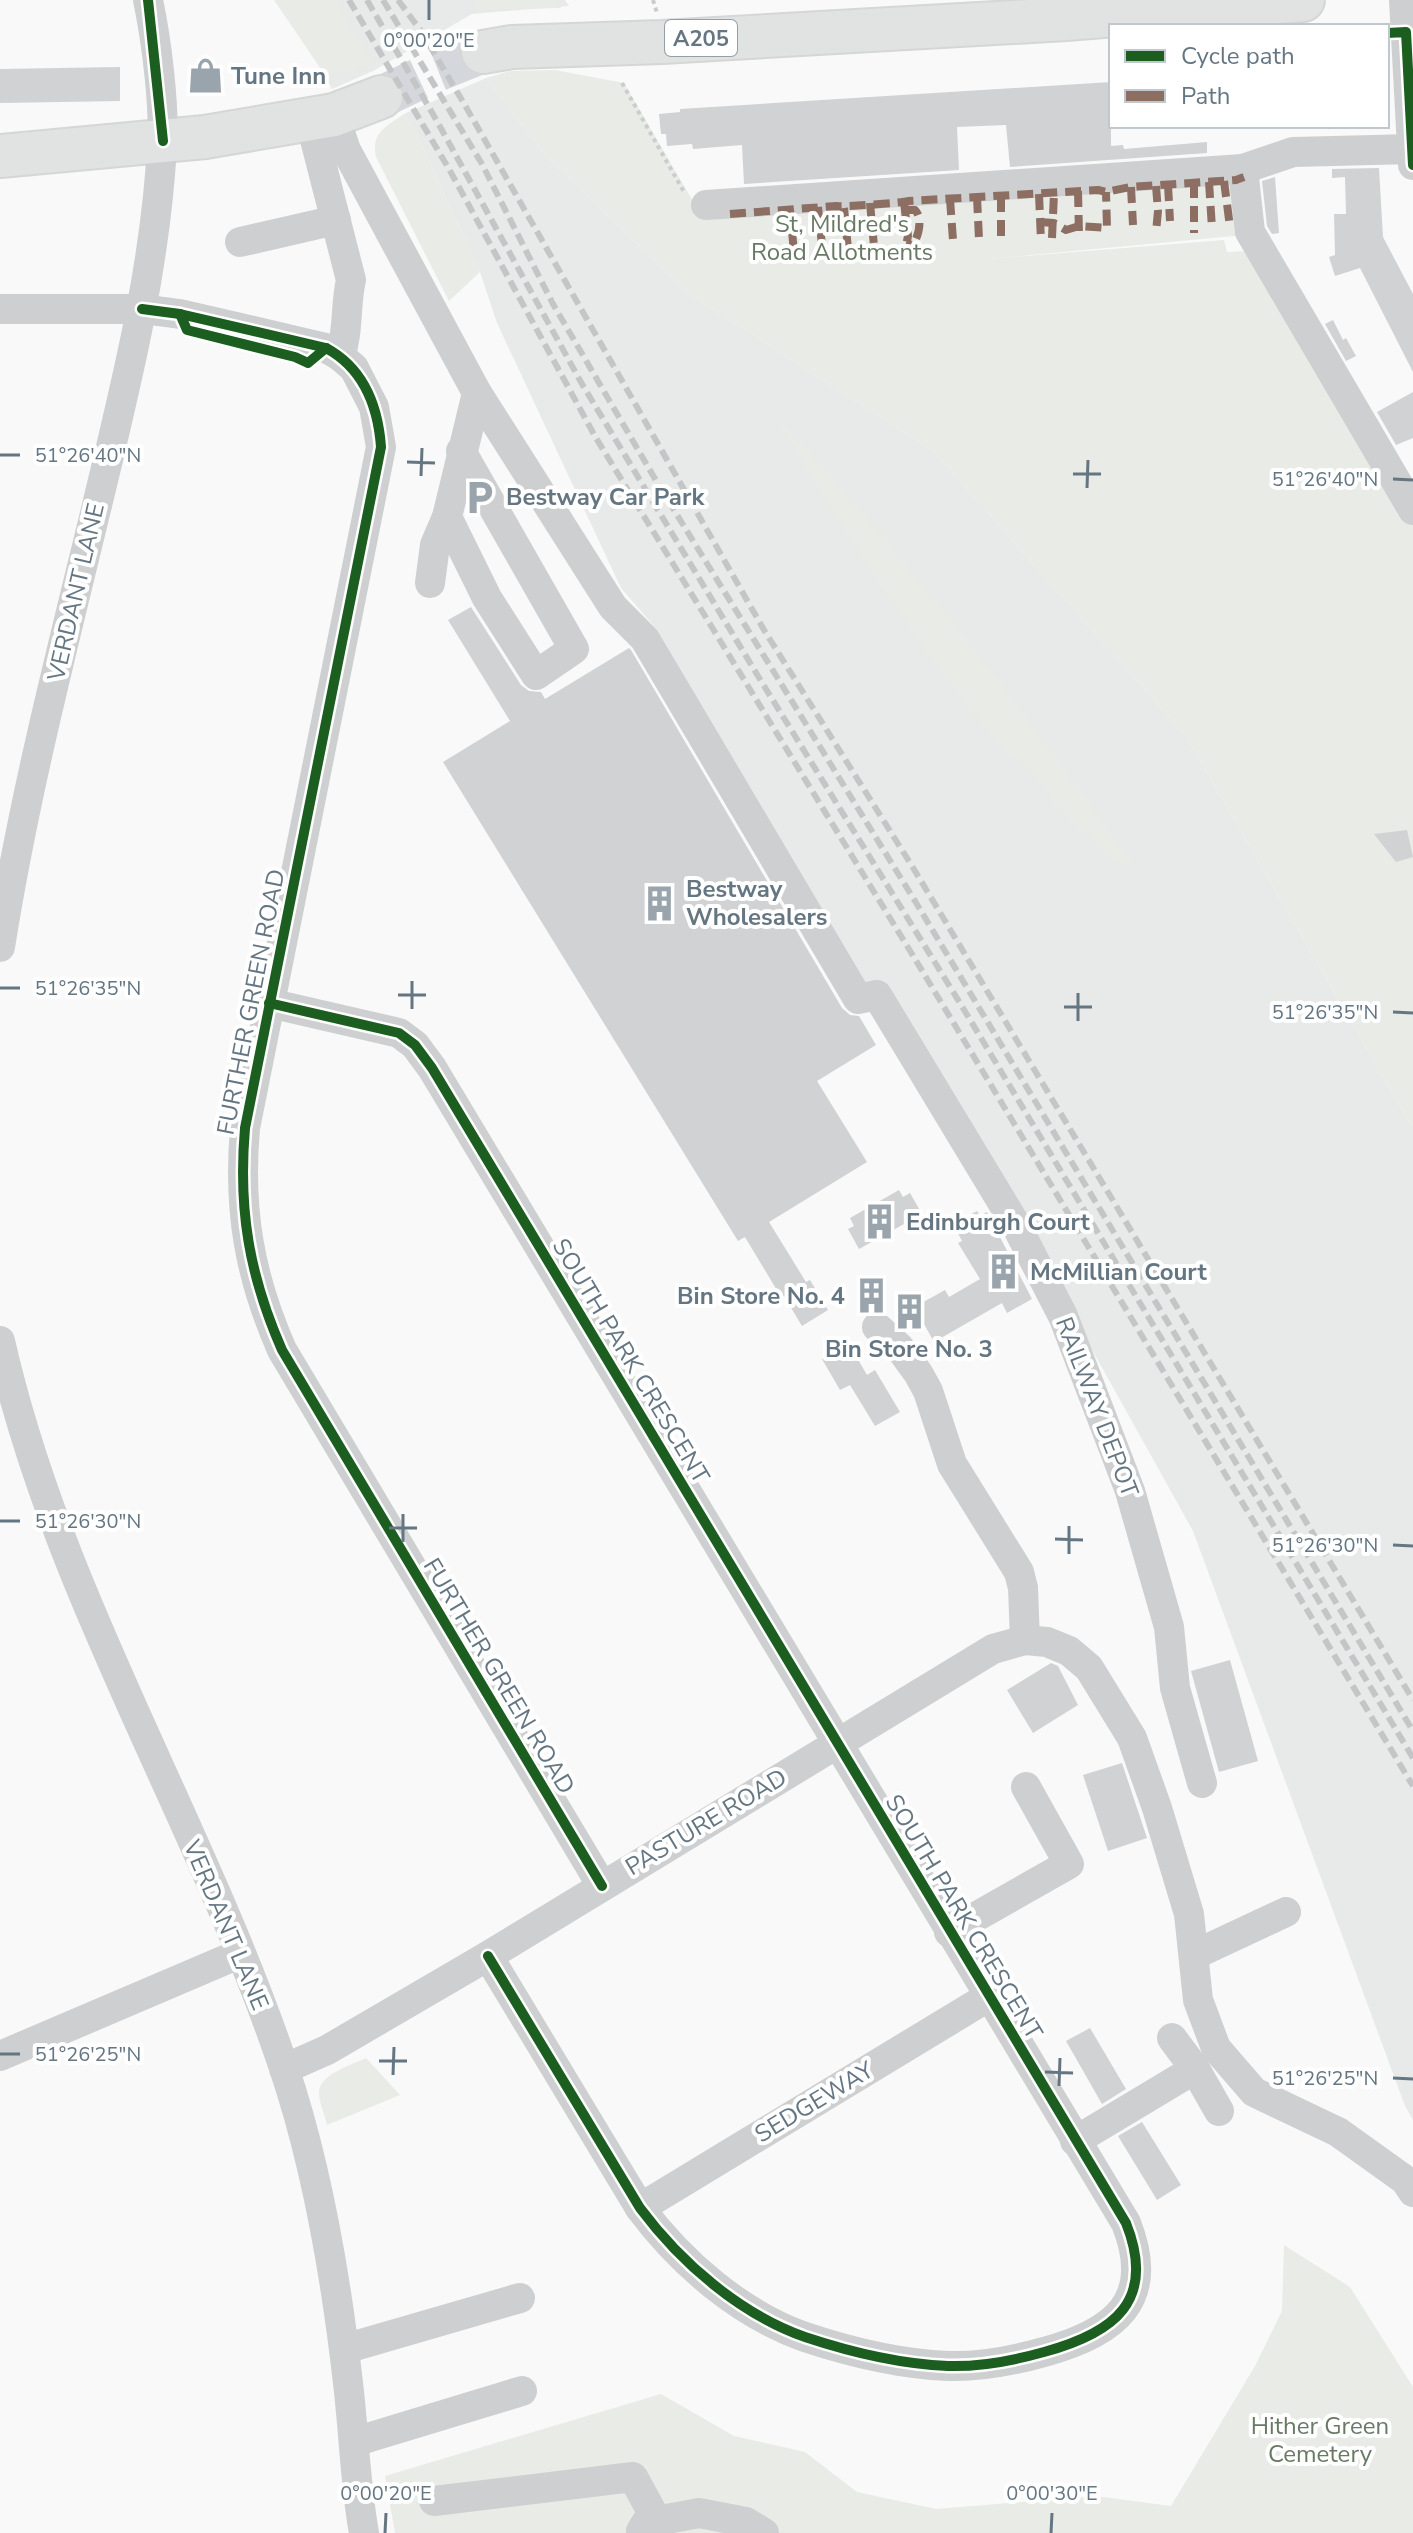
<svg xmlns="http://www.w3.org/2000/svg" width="1413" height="2533" viewBox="0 0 1413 2533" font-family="'Nunito Sans',sans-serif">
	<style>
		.built { fill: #e8e9e9 }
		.green { fill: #e8ebe6 }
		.building { fill: #d0d2d3 }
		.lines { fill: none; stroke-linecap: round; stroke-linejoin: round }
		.highway-tunnel { stroke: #d4d8dc; stroke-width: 42; stroke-dasharray: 42 21; stroke-linecap: butt }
		.highway-casing { stroke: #d5d6d6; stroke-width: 46 }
		.path { stroke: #cbcccd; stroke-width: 4; stroke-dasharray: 4 4; stroke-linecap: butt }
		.minor { stroke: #cecfd0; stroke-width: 30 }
		.highway { stroke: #e1e2e2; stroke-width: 42 }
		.rail { stroke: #c3c5c6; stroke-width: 6; stroke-dasharray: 12 6; stroke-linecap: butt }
		.quiet { stroke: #8d6e63; stroke-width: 8; stroke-dasharray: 16 8; stroke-linecap: butt }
		.cycleway-casing { stroke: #fff; stroke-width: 15 }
		.cycleway { stroke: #1b5e20; stroke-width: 10 }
		.ticks { fill: none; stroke: #657683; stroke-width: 3 }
		.labels { text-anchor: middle; stroke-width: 8; stroke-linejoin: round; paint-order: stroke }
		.shield { fill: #fff; stroke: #939fa8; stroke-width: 2 }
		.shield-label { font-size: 22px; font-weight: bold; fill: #657683 }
		.poi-label { font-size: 24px; font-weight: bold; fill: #657683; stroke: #fff; text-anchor: start }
		.park-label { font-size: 24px; fill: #687a64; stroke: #fff }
		.street-label { font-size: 24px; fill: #657683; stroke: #fff }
		.ticks-label { font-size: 20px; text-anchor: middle; fill: #657683; stroke: #fff; stroke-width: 8; stroke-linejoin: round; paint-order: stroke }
	</style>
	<rect width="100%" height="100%" fill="#f9f9f9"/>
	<g class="built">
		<path d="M282 0H565L569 6 472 14 373 71 332 89Z"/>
		<path d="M486 78 545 155 688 293 933 451 1186 736 1413 1129V2120L1405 2106 1193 1531 967 1125 866 989 658 631 621 588 497 323 480 272 417 135 404 114Z"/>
	</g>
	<g class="green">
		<path d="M274 0H335L373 63 350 72H323Z"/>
		<path d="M473 0H556L561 8 475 10Z"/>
		<path d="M555 70 624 83 704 220 1234 178 1245 235 988 259 1224 240 1227 252 1252 251 1413 520V1129L1186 736 933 451 688 293 545 155 486 78 510 71Z"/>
		<path d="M404 114 417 135 480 272 449 301 376 157C371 132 386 127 404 114Z"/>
		<path d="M781 421 882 535 994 674 1133 864 1124 865 1114 859 1053 805C1043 774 1023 768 1003 747 981 724 962 696 942 671 882 594 833 509 781 427Z"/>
		<path d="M366 2058 400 2095 327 2125C325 2115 319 2103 319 2092 319 2075 353 2064 366 2058Z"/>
		<path d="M1284 2245 1350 2287 1413 2387V2533H395L385 2476 661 2394 734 2436 805 2452 857 2492 936 2509 1096 2496 1171 2506 1255 2366 1282 2311Z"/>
	</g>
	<g class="building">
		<path d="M120 67V101L0 103V69Z"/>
		<path d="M1111 82V146L1123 145 1124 149 1207 142V153L1010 167 1006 125 957 127 959 170 744 184 742 145 693 149 692 144 667 146 666 134H661L659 114 680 112V109Z"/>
		<path d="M1379 168 1383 237 1413 294V372L1360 268 1335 276 1329 257 1335 255 1334 214H1346L1345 177 1332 178V169Z"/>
		<path d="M1275 177 1279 233 1272 234 1267 226 1262 181Z"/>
		<path d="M1333 320 1343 340 1346 338 1356 356 1346 361 1325 324Z"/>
		<path d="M1413 392V438L1396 445 1377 412Z"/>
		<path d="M471 607 521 685 529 691 541 692 545 699 629 648 631 650 842 1008 850 1015 859 1016 876 1045 817 1081 867 1162 769 1222 806 1282 810 1280 828 1310 802 1326 784 1296 781 1297 745 1237 738 1241 443 762 510 721 448 620Z"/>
		<path d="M1407 830 1413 857 1396 862 1374 834Z"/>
		<path d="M899 1190 903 1197 910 1193 922 1214 859 1249 848 1229 854 1226 850 1218Z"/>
		<path d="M977 1211 980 1216 987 1212 1032 1299 1007 1313 1002 1303 934 1342 924 1324 900 1315 945 1290 949 1297 980 1279 958 1243 962 1241 953 1224Z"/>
		<path d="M849 1344 867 1375 875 1370 900 1412 875 1426 850 1385 840 1390 822 1359Z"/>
		<path d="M1230 1660 1258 1761 1219 1772 1191 1671Z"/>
		<path d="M1051 1663 1058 1666 1078 1705 1033 1733 1007 1690Z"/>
		<path d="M1122 1763 1147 1838 1108 1851 1083 1775Z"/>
		<path d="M1090 2028 1126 2089 1102 2104 1066 2041Z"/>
		<path d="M1142 2122 1181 2185 1157 2200 1118 2136Z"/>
	</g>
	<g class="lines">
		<path class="highway-tunnel" d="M381 97 436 71 483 52"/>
		<defs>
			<g id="highway">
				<path d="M483 52 512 47 662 42 1066 19 1303 0"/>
				<path d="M0 156 205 137 334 115 381 97"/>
			</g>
		</defs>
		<use href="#highway" class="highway-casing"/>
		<g class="path">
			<path d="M653 0 657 13"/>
			<path d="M622 83 684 192"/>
		</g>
		<g class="minor">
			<path d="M1404 0 1413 165"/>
			<path d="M334 115 346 150 477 393 613 607 645 639 858 999 877 995 1016 1225 1063 1316 1130 1491 1169 1627 1175 1688 1202 1783"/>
			<path d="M310 120 351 280C345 305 349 331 340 356"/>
			<path d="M1243 169 1250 232 1413 510"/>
			<path d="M706 205 1243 169 1293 152 1413 149"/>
			<path d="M240 242 336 220"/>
			<path d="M0 309H142L180 314 326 348 340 356 354 368 374 407 381 447 245 1128C238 1209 249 1275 282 1350L602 1886"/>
			<path d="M447 517 487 598 536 675 574 649 461 451"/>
			<path d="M430 583 435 545 447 517 477 393"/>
			<path d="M0 947C24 795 63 646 99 497 127 381 156 264 162 145 165 106 156 38 148 0"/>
			<path d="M269 1003 399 1033 415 1045 432 1068 1126 2223C1157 2301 1114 2333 1044 2352 1012 2361 981 2367 948 2366 901 2364 850 2352 805 2337 740 2314 681 2263 640 2208L488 1956"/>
			<path d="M877 1327 899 1347 918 1373 928 1391 952 1464 1019 1572 1023 1588 1025 1640"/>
			<path d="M0 1341C58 1597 201 1821 284 2068 318 2169 336 2277 348 2383 354 2433 355 2483 364 2533"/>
			<path d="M949 1932 1069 1864 1026 1787"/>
			<path d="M1194 1955 1286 1912"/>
			<path d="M1172 2038 1195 2069"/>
			<path d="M0 2056 239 1954"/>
			<path d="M284 2069 327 2050 488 1956 993 1649 1025 1640 1047 1642 1069 1651 1089 1668 1132 1738 1157 1808 1189 1914 1198 2000 1216 2048 1254 2092 1338 2132 1405 2180 1413 2192"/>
			<path d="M1075 2141 1195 2069 1219 2111"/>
			<path d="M640 2208 988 1997"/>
			<path d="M344 2349 520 2298"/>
			<path d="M354 2442 522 2391"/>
			<path d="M434 2501 633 2477 657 2521"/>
			<path d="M641 2531 646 2523 699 2513 746 2522 764 2533"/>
		</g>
		<use href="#highway" class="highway"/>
		<g class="rail">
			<path d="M349 0 449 169 596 438 912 954 1413 1786"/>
			<path d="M367 0 438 123 582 384 761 681 960 1003 1413 1758"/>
			<path d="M383 0 482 164 553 304 658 484 915 901 1413 1731"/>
			<path d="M398 0 421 31 466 107 764 630 912 866 1413 1700"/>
		</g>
		<g class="quiet">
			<path d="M1224 181 1230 227"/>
			<path d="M1194 182V233"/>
			<path d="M1209 182 1212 228"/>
			<path d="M1168 185 1170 221"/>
			<path d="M1156 186 1158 211 1156 232"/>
			<path d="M1131 187 1133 225"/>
			<path d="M1078 191 1079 235"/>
			<path d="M1039 194 1041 241"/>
			<path d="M1001 196V243"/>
			<path d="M977 197 979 239"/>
			<path d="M950 199 953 240"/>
			<path d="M904 202 908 236 906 246"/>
			<path d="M870 203 875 257"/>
			<path d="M818 207 823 255"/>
			<path d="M844 208 849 259"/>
			<path d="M790 209 794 253"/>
			<path d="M905 210H915C923 218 919 235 913 245L906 244"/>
			<path d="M730 214 836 206C842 207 902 203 908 201L1098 190 1106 192 1130 187 1236 180 1244 177"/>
			<path d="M1040 222 1054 223 1066 230 1079 226 1107 228 1106 192"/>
			<path d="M1052 238 1054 193"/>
		</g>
		<defs>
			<g id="cycleway">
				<path d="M148 0 163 141"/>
				<path d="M1387 33 1406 32 1413 165"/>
				<path d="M142 309 180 314 326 348C363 368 378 406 381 447L245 1128C238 1209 249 1275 282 1350L602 1886"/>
				<path d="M180 314 187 330 295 357 308 363 326 348"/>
				<path d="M269 1003 399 1033 415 1045 432 1068 1126 2223C1157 2301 1114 2333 1044 2352 1012 2361 981 2367 948 2366 901 2364 850 2352 805 2337 740 2314 681 2263 640 2208L488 1956"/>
			</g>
		</defs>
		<use href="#cycleway" class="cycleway-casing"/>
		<use href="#cycleway" class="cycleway"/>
	</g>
	<path class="ticks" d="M429 20V0M0 455H20M407 462 435 463M1073 474H1101M421 476 422 448M1393 479 1413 480M1087 488 1088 460M0 988H20M398 995H426M1064 1007H1092M412 1009V981M1393 1012 1413 1013M1078 1021V993M0 1521H20M389 1528H417M1055 1539 1083 1540M403 1542V1514M1393 1545 1413 1546M1069 1554V1526M0 2054H20M379 2061H407M1045 2072 1073 2073M393 2075 394 2047M1393 2078 1413 2079M1059 2086 1060 2058M385 2533 386 2513M1051 2533 1052 2513"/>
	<defs>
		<symbol id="shop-bare" viewBox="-9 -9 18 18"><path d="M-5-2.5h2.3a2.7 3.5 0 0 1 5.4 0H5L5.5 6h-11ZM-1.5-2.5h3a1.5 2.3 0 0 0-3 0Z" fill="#99a4ac" stroke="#fff" stroke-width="2.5" paint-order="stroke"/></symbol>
		<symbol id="parking-bare" viewBox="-9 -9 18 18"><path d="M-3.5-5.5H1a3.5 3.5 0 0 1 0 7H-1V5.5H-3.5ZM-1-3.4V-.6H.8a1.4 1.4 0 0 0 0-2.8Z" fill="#99a4ac" stroke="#fff" stroke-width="2.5" paint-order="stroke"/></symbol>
		<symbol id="building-bare" viewBox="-9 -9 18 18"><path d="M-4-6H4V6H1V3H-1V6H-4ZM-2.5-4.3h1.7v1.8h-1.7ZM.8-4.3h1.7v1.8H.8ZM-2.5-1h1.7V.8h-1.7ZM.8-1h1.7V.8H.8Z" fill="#99a4ac" stroke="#fff" stroke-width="2.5" paint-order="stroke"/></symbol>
	</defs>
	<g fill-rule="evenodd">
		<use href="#shop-bare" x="180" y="50" width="51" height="51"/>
		<use href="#parking-bare" x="454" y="472" width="51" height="51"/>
		<use href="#building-bare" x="634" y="878" width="51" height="51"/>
		<use href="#building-bare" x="854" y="1196" width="51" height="51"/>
		<use href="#building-bare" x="978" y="1246" width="51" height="51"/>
		<use href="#building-bare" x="846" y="1270" width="51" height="51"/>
		<use href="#building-bare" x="884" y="1286" width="51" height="51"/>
	</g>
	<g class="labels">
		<rect class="shield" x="665" y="20" width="72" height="36" rx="6"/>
		<g class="shield-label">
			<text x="701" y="46">A205</text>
		</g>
		<g class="poi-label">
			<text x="231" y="84">Tune Inn</text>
			<text x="506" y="505">Bestway Car Park</text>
			<text x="686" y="897">Bestway<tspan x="686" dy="28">Wholesalers</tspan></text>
			<text x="906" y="1230">Edinburgh Court</text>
			<text x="1030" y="1280">McMillian Court</text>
			<text x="845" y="1304" text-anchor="end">Bin Store No. 4</text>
			<text x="909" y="1357" text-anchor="middle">Bin Store No. 3</text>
		</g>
		<g class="park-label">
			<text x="842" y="232">St, Mildred's<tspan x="842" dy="28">Road Allotments</tspan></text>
			<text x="1320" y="2434">Hither Green<tspan x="1320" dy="28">Cemetery</tspan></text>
		</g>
		<g class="street-label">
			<text transform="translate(76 592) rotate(-77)" y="8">VERDANT LANE</text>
			<text transform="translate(251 1002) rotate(-79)" y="8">FURTHER GREEN ROAD</text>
			<text transform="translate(631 1361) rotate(59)" y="8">SOUTH PARK CRESCENT</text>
			<text transform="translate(1097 1407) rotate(69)" y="8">RAILWAY DEPOT</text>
			<text transform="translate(499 1676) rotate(59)" y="8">FURTHER GREEN ROAD</text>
			<text transform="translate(706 1822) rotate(-31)" y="8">PASTURE ROAD</text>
			<text transform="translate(964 1917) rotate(59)" y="8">SOUTH PARK CRESCENT</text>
			<text transform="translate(226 1925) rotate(67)" y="8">VERDANT LANE</text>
			<text transform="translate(814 2102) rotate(-31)" y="8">SEDGEWAY</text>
		</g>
	</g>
	<g class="ticks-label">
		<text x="429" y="47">0°00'20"E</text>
		<text x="88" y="462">51°26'40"N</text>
		<text x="1325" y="486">51°26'40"N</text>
		<text x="88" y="995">51°26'35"N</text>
		<text x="1325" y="1019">51°26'35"N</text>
		<text x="88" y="1528">51°26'30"N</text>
		<text x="1325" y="1552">51°26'30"N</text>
		<text x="88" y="2061">51°26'25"N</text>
		<text x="1325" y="2085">51°26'25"N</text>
		<text x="386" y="2500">0°00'20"E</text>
		<text x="1052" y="2500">0°00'30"E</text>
	</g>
	<rect x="1109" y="24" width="280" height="104" fill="#ffffff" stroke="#c1c8cd" stroke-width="2"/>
	<rect x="1125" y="50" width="40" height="12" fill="#1b5e20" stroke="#c1c8cd" stroke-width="2"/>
	<text x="1181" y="64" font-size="24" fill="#657683">Cycle path</text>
	<rect x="1125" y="90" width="40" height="12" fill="#8d6e63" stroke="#c1c8cd" stroke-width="2"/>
	<text x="1181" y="104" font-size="24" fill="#657683">Path</text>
</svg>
